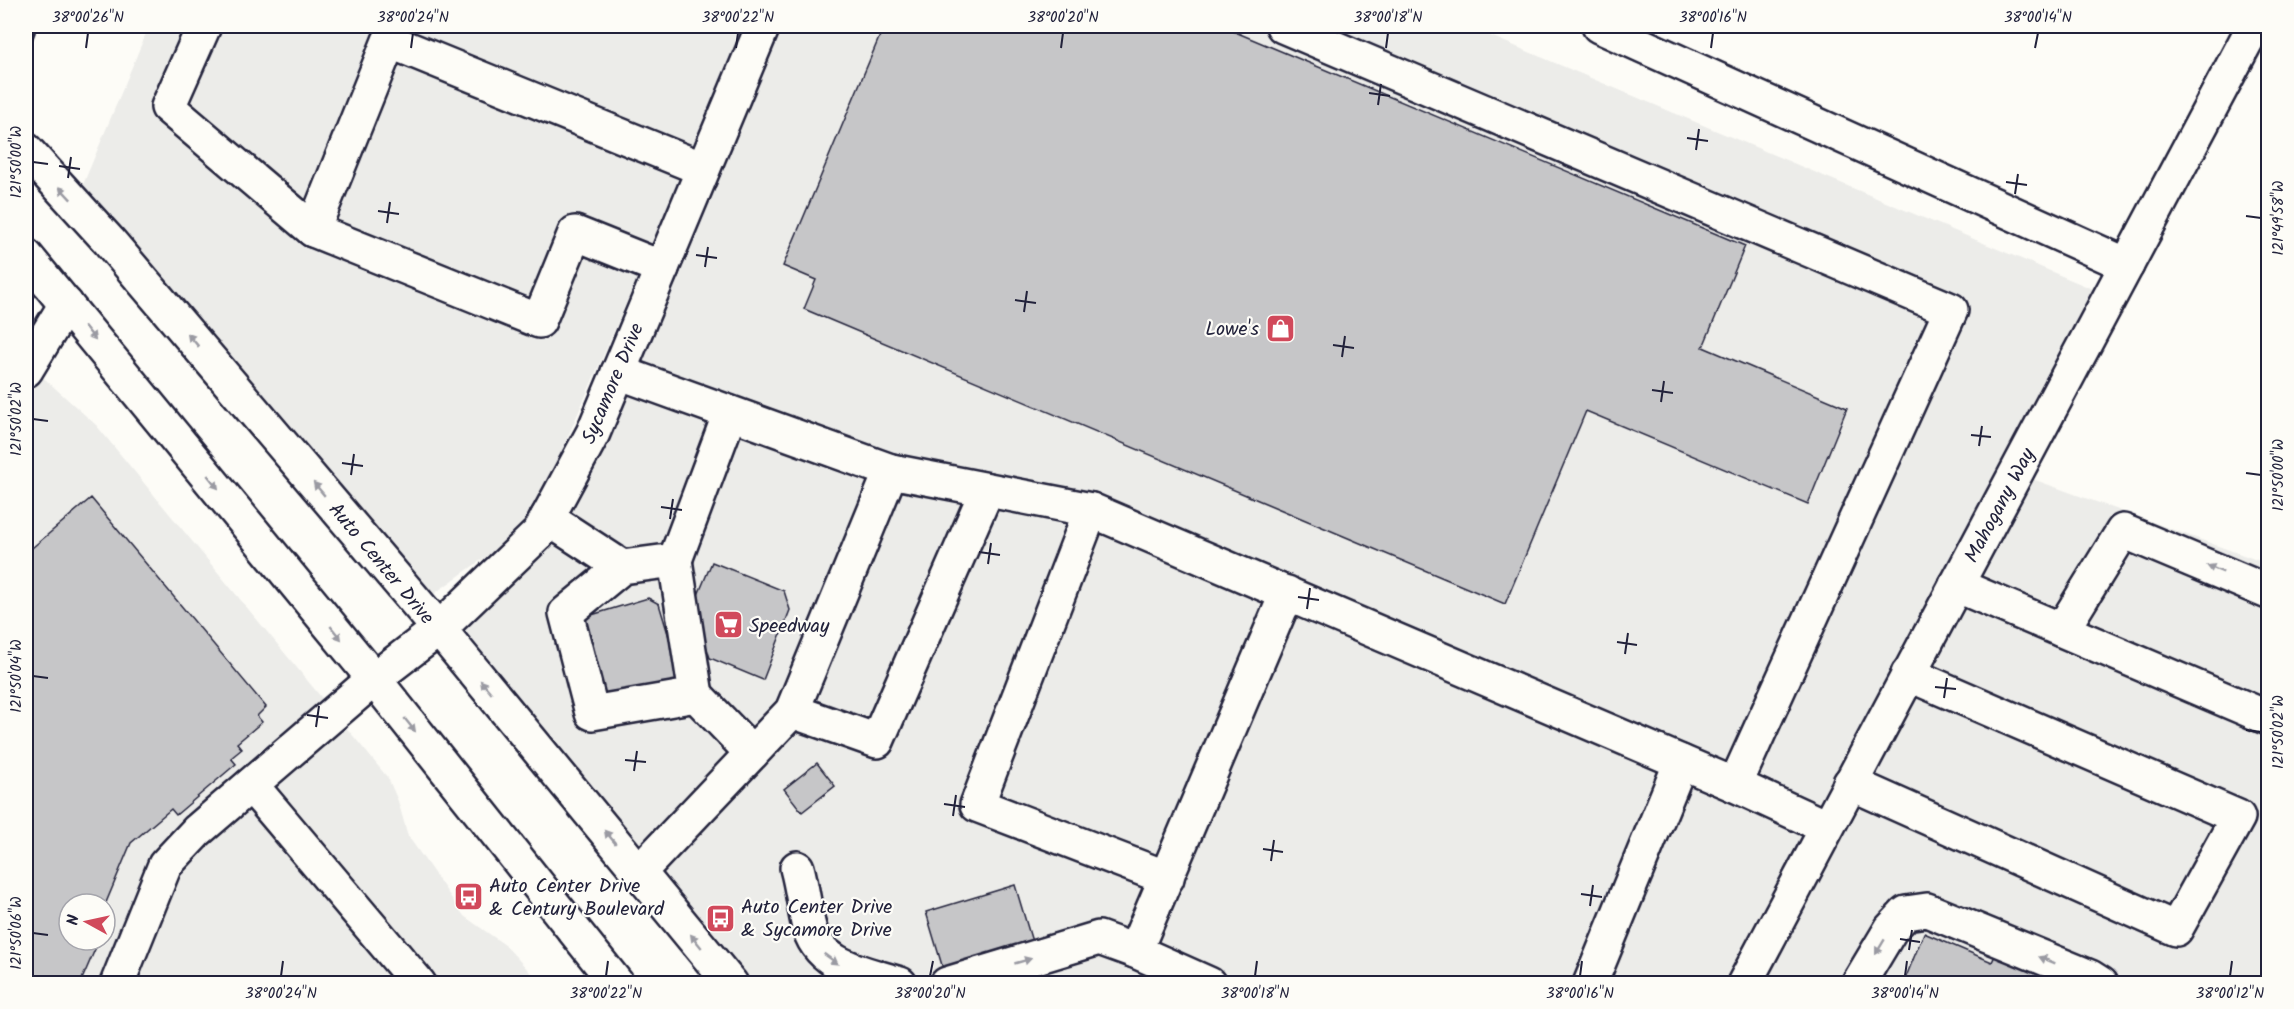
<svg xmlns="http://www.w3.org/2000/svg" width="2294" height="1009" viewBox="0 0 2294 1009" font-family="Kalam,sans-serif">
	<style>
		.built { fill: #ecece9; fill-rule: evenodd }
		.building { fill: #c6c6c8; stroke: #22223b; stroke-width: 1.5 }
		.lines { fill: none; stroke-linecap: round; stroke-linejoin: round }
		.minor-casing { stroke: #22223b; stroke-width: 38 }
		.major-casing { stroke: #22223b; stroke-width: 38 }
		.minor { stroke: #fdfcf7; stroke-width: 33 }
		.major { stroke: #fdfcf7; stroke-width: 33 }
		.rail { stroke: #22223b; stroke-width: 4.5; stroke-dasharray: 9 4.5; stroke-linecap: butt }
		.oneway { fill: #9a9aa2 }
		.ticks { fill: none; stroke: #22223b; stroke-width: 2 }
		.labels { text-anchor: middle; stroke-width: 4.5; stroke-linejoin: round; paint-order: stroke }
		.poi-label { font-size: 20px; fill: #22223b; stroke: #fdfcf7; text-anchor: start }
		.street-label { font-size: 20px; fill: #22223b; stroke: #fdfcf7 }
		.neatline { fill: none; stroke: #22223b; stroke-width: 2 }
		.ticks-label { font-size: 15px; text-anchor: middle; fill: #22223b }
	</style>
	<rect width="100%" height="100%" fill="#fdfcf7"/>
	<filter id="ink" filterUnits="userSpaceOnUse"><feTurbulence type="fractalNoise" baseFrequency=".0167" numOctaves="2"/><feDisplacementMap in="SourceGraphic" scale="12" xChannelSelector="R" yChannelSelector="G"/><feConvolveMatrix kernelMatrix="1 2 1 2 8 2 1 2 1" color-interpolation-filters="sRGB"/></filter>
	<g filter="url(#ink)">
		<g class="built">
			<path d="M149 26H747L529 526 431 596 80 192Z"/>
			<path d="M763 26H1467L2095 290 2016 473 2268 564V983H731L439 629 539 533Z"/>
			<path d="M26 362 96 425 388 778 398 801 408 836 464 916 505 945 540 983H26ZM69 904H105V940H69Z"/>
		</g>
		<g class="building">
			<path d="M884 26H1221L1745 246 1703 347 1847 408 1808 504 1586 411 1505 604 804 309 816 280 783 266Z"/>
			<path d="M91 498 266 707 257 716 262 722 237 743 242 749 231 758 236 764 176 815 171 809 131 843 105 905 69 904V940H99L80 984H26V727L28 724 26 721V553Z"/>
			<path d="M712 562 784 591 790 610 763 680 710 658 693 607Z"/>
			<path d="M648 598 659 604 681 677 676 688 602 701 579 628 585 617Z"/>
			<path d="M817 763 835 786 802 812 784 789Z"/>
			<path d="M1015 885 1033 945 944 972 926 912Z"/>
			<path d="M1924 933 1992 962 1997 951 2074 984H1903Z"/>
		</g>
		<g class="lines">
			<defs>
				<g id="minor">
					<path d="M204 26 168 107 313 230 539 321 575 233 662 268"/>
					<path d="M1283 26 1951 310 1735 785"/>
					<path d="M1599 26 2127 265"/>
					<path d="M313 230 389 41 703 169"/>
					<path d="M26 370 66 304"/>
					<path d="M618 372 891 471 1091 510 1735 785 1826 827"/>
					<path d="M1091 510 977 805 1167 878"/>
					<path d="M547 518 622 567 566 613 592 713 696 695 675 560 622 567"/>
					<path d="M675 560 730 413"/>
					<path d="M1956 585 2268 718"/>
					<path d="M2062 630 2123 531 2268 592"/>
					<path d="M696 695 752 753"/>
					<path d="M792 711 877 741 987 490"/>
					<path d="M1850 783 2176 929 2238 817 1908 674"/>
					<path d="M251 785 419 984"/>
					<path d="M797 868C802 886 804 905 808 923 817 967 863 972 900 984"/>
					<path d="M639 872 792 711 891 471"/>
					<path d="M117 984 165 865 197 831 374 679 439 629 539 533 593 433 763 26"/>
					<path d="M947 984 1099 938 1135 951"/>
					<path d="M1209 984 1135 951 1287 593"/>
					<path d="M1590 984 1681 762"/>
					<path d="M1744 984 2254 26"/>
					<path d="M1858 984 1891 929 1906 913 1927 910 2090 977 2101 984"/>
				</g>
				<g id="major">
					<path d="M26 150 109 241 439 629 731 984"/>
					<path d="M26 256 374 679 617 984"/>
				</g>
			</defs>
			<use href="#minor" class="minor-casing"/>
			<use href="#major" class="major-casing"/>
			<use href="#minor" class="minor"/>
			<use href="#major" class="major"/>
			<path class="rail" d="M26 52 36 26"/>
		</g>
		<defs><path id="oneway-solid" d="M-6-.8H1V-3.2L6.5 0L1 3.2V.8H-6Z" transform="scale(1.5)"/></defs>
		<g class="oneway">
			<use href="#oneway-solid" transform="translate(65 193) rotate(-133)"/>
			<use href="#oneway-solid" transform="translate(90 333) rotate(51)"/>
			<use href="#oneway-solid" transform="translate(193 340) rotate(-130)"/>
			<use href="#oneway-solid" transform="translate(213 482) rotate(51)"/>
			<use href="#oneway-solid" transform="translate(319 489) rotate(-130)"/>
			<use href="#oneway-solid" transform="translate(2215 569) rotate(-157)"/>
			<use href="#oneway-solid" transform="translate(336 633) rotate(51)"/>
			<use href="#oneway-solid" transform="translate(486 687) rotate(-130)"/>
			<use href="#oneway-solid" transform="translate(410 725) rotate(51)"/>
			<use href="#oneway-solid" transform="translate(610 837) rotate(-130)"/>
			<use href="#oneway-solid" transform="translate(696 941) rotate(-129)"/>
			<use href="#oneway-solid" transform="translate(1880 947) rotate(121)"/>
			<use href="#oneway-solid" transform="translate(831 959) rotate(36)"/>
			<use href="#oneway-solid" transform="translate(2047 960) rotate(-158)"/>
			<use href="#oneway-solid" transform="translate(1023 961) rotate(-16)"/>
		</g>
	</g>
	<path class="ticks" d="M86 48 88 33M411 48 413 33M736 48 738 33M1061 48 1063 33M1386 48 1388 33M1711 48 1713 33M2035 48 2038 33M1369 93 1390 96M1378 105 1381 84M1687 138 1708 141M1696 150 1699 129M33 162 48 164M59 166 80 169M68 178 71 157M2006 182 2027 185M2015 194 2018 174M378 211 399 214M2246 216 2261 218M387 223 390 202M696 255 717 258M705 267 708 247M1015 300 1036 303M1024 312 1027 291M1333 345 1354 348M1342 357 1345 336M1652 390 1673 393M1661 402 1664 381M33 419 48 421M1971 435 1991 437M1979 446 1982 426M342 463 363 466M2246 473 2261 475M351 475 354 454M661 507 682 510M670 519 673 499M979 552 1000 555M988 564 991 543M1298 597 1319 600M1307 609 1310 588M1617 642 1637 645M1625 654 1628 633M33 676 48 678M1935 687 1956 689M1944 698 1947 678M307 715 328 718M316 727 319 706M2246 730 2261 732M625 760 646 762M634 771 637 751M944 804 965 807M953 816 956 795M1263 849 1283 852M1271 861 1274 840M1581 894 1602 897M1590 906 1593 885M33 933 48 935M1900 939 1920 942M1909 950 1912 930M281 976 283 961M606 976 608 961M930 976 933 961M1255 976 1257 961M1580 976 1582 961M1905 976 1907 961M2230 976 2232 961"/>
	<defs>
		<symbol id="shop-square" viewBox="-11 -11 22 22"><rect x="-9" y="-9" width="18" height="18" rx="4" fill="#d1495b" stroke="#fdfcf7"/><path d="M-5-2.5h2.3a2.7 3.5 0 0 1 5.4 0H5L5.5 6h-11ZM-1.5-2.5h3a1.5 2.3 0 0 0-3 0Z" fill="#fff"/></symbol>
		<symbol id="supermarket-square" viewBox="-11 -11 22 22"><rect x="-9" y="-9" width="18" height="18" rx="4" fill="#d1495b" stroke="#fdfcf7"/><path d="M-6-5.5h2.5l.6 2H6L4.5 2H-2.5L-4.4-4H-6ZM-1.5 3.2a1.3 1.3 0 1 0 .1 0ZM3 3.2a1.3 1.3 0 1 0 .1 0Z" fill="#fff"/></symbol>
		<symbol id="bus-square" viewBox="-11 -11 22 22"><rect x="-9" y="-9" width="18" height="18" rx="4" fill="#d1495b" stroke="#fdfcf7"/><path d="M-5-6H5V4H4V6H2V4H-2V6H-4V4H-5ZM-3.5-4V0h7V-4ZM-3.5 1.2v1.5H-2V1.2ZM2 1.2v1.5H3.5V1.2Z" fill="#fff"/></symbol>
	</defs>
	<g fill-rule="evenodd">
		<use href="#shop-square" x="1264" y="312" width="33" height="33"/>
		<use href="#supermarket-square" x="712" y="608" width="33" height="33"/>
		<use href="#bus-square" x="452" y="880" width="33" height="33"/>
		<use href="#bus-square" x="704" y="902" width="33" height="33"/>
	</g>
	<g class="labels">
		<g class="poi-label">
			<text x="1259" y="335" text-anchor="end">Lowe's</text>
			<text x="749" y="632">Speedway</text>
			<text x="489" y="892">Auto Center Drive<tspan x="489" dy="23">&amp; Century Boulevard</tspan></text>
			<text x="741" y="913">Auto Center Drive<tspan x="741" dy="23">&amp; Sycamore Drive</tspan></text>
		</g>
		<g class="street-label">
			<text transform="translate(612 383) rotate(-67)" y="7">Sycamore Drive</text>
			<text transform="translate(1999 505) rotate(-62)" y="7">Mahogany Way</text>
			<text transform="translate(382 563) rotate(50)" y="7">Auto Center Drive</text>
		</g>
	</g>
	<rect width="2294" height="1009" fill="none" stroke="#fdfcf7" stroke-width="66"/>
	<g transform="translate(87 922) rotate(278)"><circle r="28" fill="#fdfcf7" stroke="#a5a5ac" stroke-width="1.5"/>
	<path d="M0-4.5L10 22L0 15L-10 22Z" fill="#d1495b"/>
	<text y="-9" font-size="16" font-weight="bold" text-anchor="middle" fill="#22223b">N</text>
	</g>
	<rect x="33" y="33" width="2228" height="943" class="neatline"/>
	<g class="ticks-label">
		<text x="88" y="22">38°00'26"N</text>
		<text x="413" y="22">38°00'24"N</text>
		<text x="738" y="22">38°00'22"N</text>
		<text x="1063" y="22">38°00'20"N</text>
		<text x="1388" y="22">38°00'18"N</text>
		<text x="1713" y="22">38°00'16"N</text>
		<text x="2038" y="22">38°00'14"N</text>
		<text transform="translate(16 162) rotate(-90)" y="5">121°50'00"W</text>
		<text transform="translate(2278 218) rotate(-90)" y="5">121°49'58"W</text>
		<text transform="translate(16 419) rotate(-90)" y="5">121°50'02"W</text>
		<text transform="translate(2278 475) rotate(-90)" y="5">121°50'00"W</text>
		<text transform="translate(16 676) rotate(-90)" y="5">121°50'04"W</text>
		<text transform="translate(2278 732) rotate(-90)" y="5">121°50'02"W</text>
		<text transform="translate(16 933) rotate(-90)" y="5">121°50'06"W</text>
		<text x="281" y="998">38°00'24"N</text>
		<text x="606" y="998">38°00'22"N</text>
		<text x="930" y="998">38°00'20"N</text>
		<text x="1255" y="998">38°00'18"N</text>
		<text x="1580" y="998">38°00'16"N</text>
		<text x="1905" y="998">38°00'14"N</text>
		<text x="2230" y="998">38°00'12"N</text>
	</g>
</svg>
